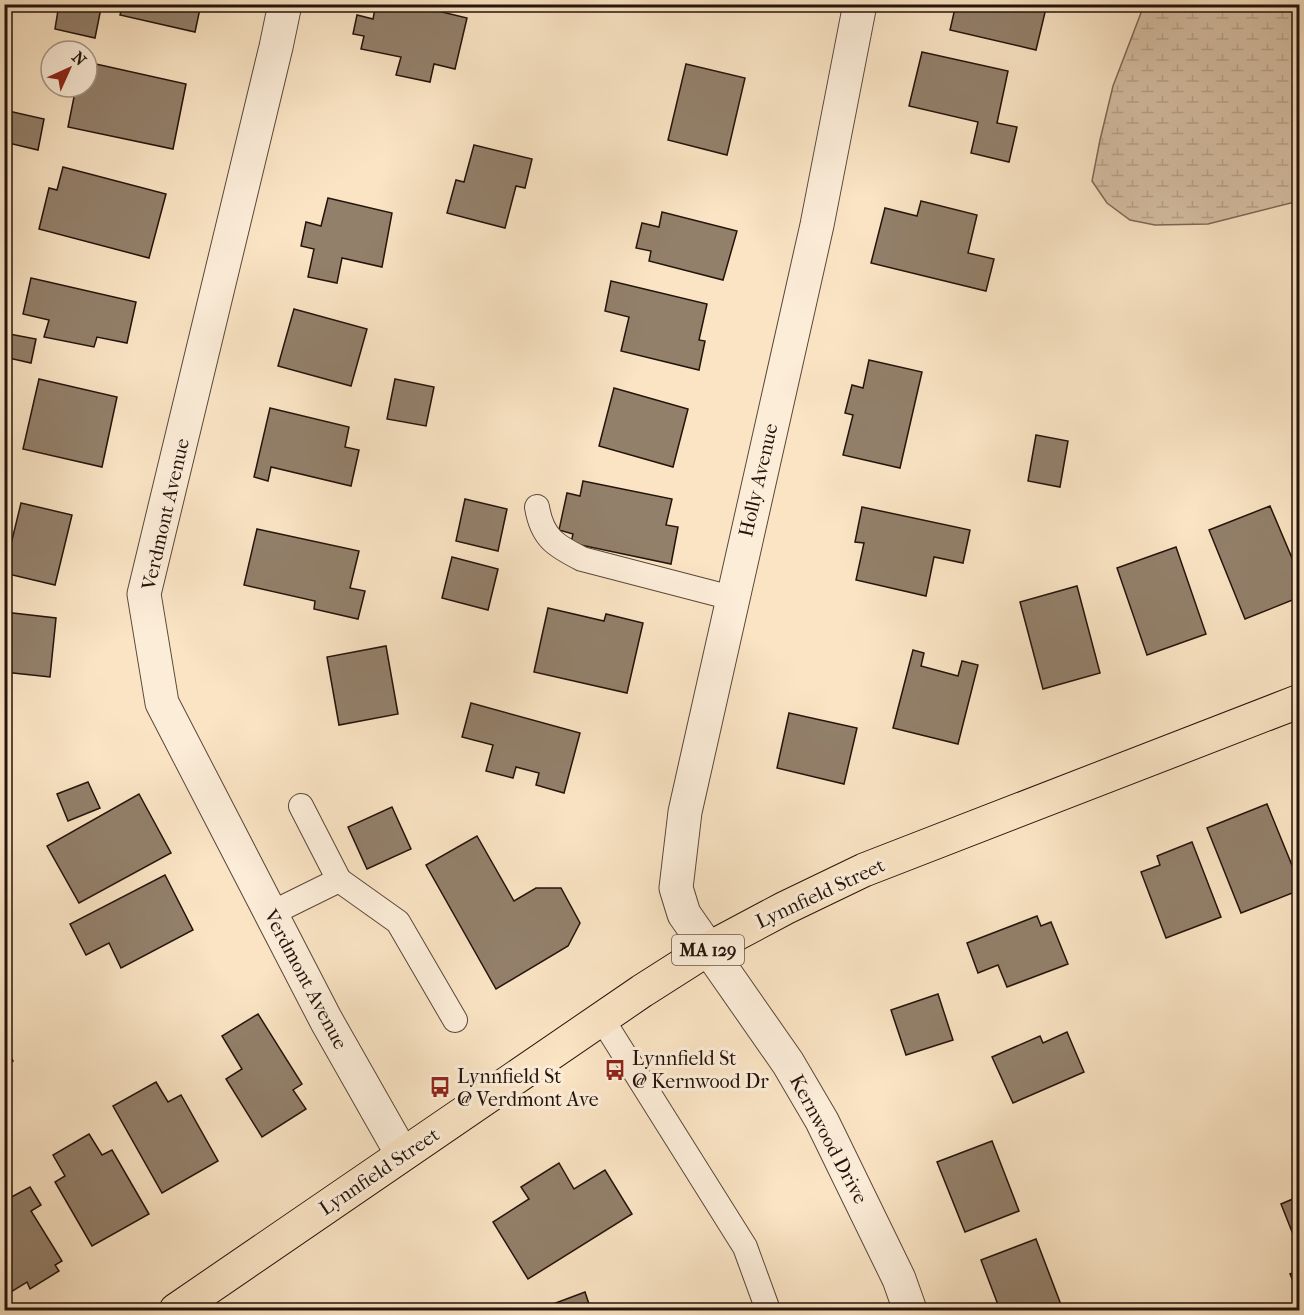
<svg xmlns="http://www.w3.org/2000/svg" width="1304" height="1315" viewBox="0 0 1304 1315" font-family="'IM FELL French Canon',serif">
	<style>
		.wetland { fill: url(#wetland-marsh); stroke: #7d6a58; stroke-width: 1.5 }
		.building { fill: #93806b; stroke: #24130b; stroke-width: 1.5 }
		.lines { fill: none; stroke-linecap: round; stroke-linejoin: round }
		.lane-casing { stroke: #5a4739; stroke-width: 26 }
		.street-casing { stroke: #5a4739; stroke-width: 35 }
		.primary-casing { stroke: #24130b; stroke-width: 35 }
		.lane { stroke: #fcedd9; stroke-width: 24 }
		.street { stroke: #fcedd9; stroke-width: 33 }
		.primary { stroke: #fae4c4; stroke-width: 33 }
		.labels { text-anchor: middle; stroke-width: 6; stroke-linejoin: round; paint-order: stroke }
		.shield { fill: #fcedd9; stroke: #655449; stroke-width: 1.5 }
		.shield-label { font-size: 18px; font-weight: bold; fill: #24130b }
		.street-label { font-size: 20px; fill: #24130b; stroke: #fcedd9 }
		.poi-label { font-size: 20px; fill: #24130b; stroke: #fcedd9; text-anchor: start }
	</style>
	<defs>
		<pattern id="wetland-marsh" width="20" height="14" patternUnits="userSpaceOnUse" patternTransform="scale(1.5)"><rect width="20" height="14" fill="#d6c0a5"/><path d="M1 5h8M5 5V1M11 12h8M15 12V8" fill="none" stroke="#b8a48d"/></pattern>
	</defs>
	<rect width="100%" height="100%" fill="#fae4c4"/>
	<filter id="stains"><feTurbulence type="fractalNoise" baseFrequency=".00333" numOctaves="4"/><feColorMatrix values="0 0 0 0 .2 0 0 0 0 .09 0 0 0 0 .02 0 0 0 .5 -.17"/></filter>
	<radialGradient id="worn" r=".72"><stop offset=".6" stop-color="#630" stop-opacity="0"/><stop offset="1" stop-color="#630" stop-opacity=".3"/></radialGradient>
	<path class="wetland" d="M1144 5H1299V201L1208 224 1155 225 1130 220 1107 203 1092 181 1100 140 1113 86Z"/>
	<g class="building">
		<path d="M59 4H82L101 8 95 38 55 29Z"/>
		<path d="M123 4H201L195 32 120 15Z"/>
		<path d="M376 4H409L467 18 455 69 434 64 430 82 396 75 401 57 361 49 364 36 353 34 357 15 373 19Z"/>
		<path d="M956 4H1047L1036 50 950 30Z"/>
		<path d="M922 52 1008 71 997 123 1017 127 1009 162 971 153 978 122 909 106Z"/>
		<path d="M87 62 186 84 173 149 68 127 76 87H87Z"/>
		<path d="M686 64 745 78 727 155 668 140Z"/>
		<path d="M4 110 44 119 38 150 4 142Z"/>
		<path d="M474 145 532 159 525 188 516 186 505 228 447 213 456 180 464 182Z"/>
		<path d="M63 167 166 194 149 258 39 229 49 188 57 190Z"/>
		<path d="M328 198 392 213 382 267 342 258 337 283 308 277 314 249 301 246 306 222 321 226Z"/>
		<path d="M921 201 977 215 968 253 994 259 986 291 871 263 885 208 917 216Z"/>
		<path d="M662 212 737 231 723 280 649 261 651 251 636 248 642 223 659 227Z"/>
		<path d="M31 278 136 302 127 343 97 337 94 347 44 337 49 320 23 314Z"/>
		<path d="M611 281 707 304 699 340 705 341 699 370 621 351 629 317 605 311Z"/>
		<path d="M294 309 367 329 351 386 278 366Z"/>
		<path d="M4 333 36 339 31 363 4 357Z"/>
		<path d="M869 360 922 372 900 468 843 455 853 415 845 413 852 385 863 388Z"/>
		<path d="M39 379 117 397 102 467 23 449Z"/>
		<path d="M395 379 434 387 426 426 387 419Z"/>
		<path d="M614 388 688 409 673 467 599 446Z"/>
		<path d="M270 408 349 427 345 447 359 450 351 486 271 467 268 481 254 477Z"/>
		<path d="M1036 435 1068 441 1060 487 1028 481Z"/>
		<path d="M583 481 672 499 666 525 678 527 671 564 571 543 573 534 559 530 567 493 580 496Z"/>
		<path d="M465 499 507 509 498 551 456 541Z"/>
		<path d="M21 503 72 515 55 585 4 573Z"/>
		<path d="M1270 506 1300 577V597L1245 619 1209 530Z"/>
		<path d="M862 507 970 530 963 563 934 557 926 596 856 580 864 543 855 542Z"/>
		<path d="M257 529 359 551 350 588 365 591 358 619 314 609 315 601 244 585Z"/>
		<path d="M1176 547 1206 634 1147 655 1117 568Z"/>
		<path d="M452 557 498 569 488 610 442 598Z"/>
		<path d="M1077 586 1100 673 1043 689 1020 602Z"/>
		<path d="M548 608 604 621 606 614 643 623 627 693 534 672Z"/>
		<path d="M4 612 56 618 50 677 4 672Z"/>
		<path d="M386 646 398 714 339 725 327 657Z"/>
		<path d="M913 650 924 653 921 666 958 676 962 661 978 665 958 744 893 728Z"/>
		<path d="M471 703 580 733 564 793 536 785 539 773 516 767 513 778 486 771 493 745 462 737Z"/>
		<path d="M789 713 857 728 844 784 777 768Z"/>
		<path d="M88 782 100 808 68 821 57 794Z"/>
		<path d="M139 794 171 853 79 903 47 846Z"/>
		<path d="M1267 804 1300 885V890L1241 913 1207 828Z"/>
		<path d="M392 807 411 849 367 869 348 827Z"/>
		<path d="M477 836 514 901 536 888H561L580 923 568 946 496 989 426 865Z"/>
		<path d="M1192 842 1221 917 1166 938 1141 872 1160 865 1157 856Z"/>
		<path d="M165 875 193 930 121 968 109 943 86 955 70 924Z"/>
		<path d="M1037 916 1041 926 1051 922 1068 964 1007 987 998 965 978 973 967 943Z"/>
		<path d="M938 994 953 1040 906 1055 891 1010Z"/>
		<path d="M258 1014 302 1084 293 1090 306 1109 262 1137 226 1079 242 1069 222 1036Z"/>
		<path d="M1067 1032 1084 1072 1013 1103 992 1057 1040 1036 1043 1043Z"/>
		<path d="M4 1046 13 1061 4 1066Z"/>
		<path d="M156 1082 168 1102 181 1095 218 1161 162 1193 113 1106Z"/>
		<path d="M89 1134 102 1155 112 1150 149 1214 92 1246 55 1182 65 1176 53 1155Z"/>
		<path d="M992 1141 1019 1211 965 1232 937 1162Z"/>
		<path d="M559 1163 574 1189 605 1170 632 1214 528 1279 493 1222 529 1199 521 1187Z"/>
		<path d="M30 1187 41 1205 31 1211 62 1261 55 1265 59 1271 30 1289 27 1282 6 1295 4 1201Z"/>
		<path d="M1300 1196V1252L1281 1204Z"/>
		<path d="M1036 1239 1063 1310H1000L981 1260Z"/>
		<path d="M1300 1270V1297L1290 1274Z"/>
		<path d="M585 1292 591 1310H537Z"/>
	</g>
	<g class="lines">
		<defs>
			<g id="lane">
				<path d="M537 507C542 538 556 546 582 559L732 598"/>
				<path d="M301 806 339 880"/>
				<path d="M272 913 339 880 398 922 455 1020"/>
				<path d="M602 1019 745 1247 768 1310"/>
			</g>
			<g id="street">
				<path d="M285 4 276 47 144 594 162 703 326 1020 402 1154"/>
				<path d="M860 4 817 225 685 812 676 888 684 914 788 1063 822 1121 899 1279 910 1310"/>
			</g>
			<path id="primary" d="M176 1310 642 991 708 949 785 908 864 870 1300 701"/>
		</defs>
		<use href="#lane" class="lane-casing"/>
		<use href="#street" class="street-casing"/>
		<use href="#primary" class="primary-casing"/>
		<use href="#lane" class="lane"/>
		<use href="#street" class="street"/>
		<use href="#primary" class="primary"/>
	</g>
	<defs>
		<symbol id="bus-bare" viewBox="-9 -9 18 18"><path d="M-5-6H5V4H4V6H2V4H-2V6H-4V4H-5ZM-3.5-4V0h7V-4ZM-3.5 1.2v1.5H-2V1.2ZM2 1.2v1.5H3.5V1.2Z" fill="#8f2418" stroke="#fcedd9" stroke-width="2.5" paint-order="stroke"/></symbol>
	</defs>
	<g fill-rule="evenodd">
		<use href="#bus-bare" x="600" y="1055" width="30" height="30"/>
		<use href="#bus-bare" x="425" y="1072" width="30" height="30"/>
	</g>
	<g class="labels">
		<rect class="shield" x="672" y="935" width="72" height="30" rx="4.5"/>
		<g class="shield-label">
			<text x="708" y="956">MA 129</text>
		</g>
		<g class="street-label">
			<text transform="translate(758 480) rotate(-77)" y="7">Holly Avenue</text>
			<text transform="translate(165 514) rotate(-77)" y="7">Verdmont Avenue</text>
			<text transform="translate(820 893) rotate(-25)" y="7">Lynnfield Street</text>
			<text transform="translate(306 979) rotate(62)" y="7">Verdmont Avenue</text>
			<text transform="translate(829 1139) rotate(62)" y="7">Kernwood Drive</text>
			<text transform="translate(379 1171) rotate(-34)" y="7">Lynnfield Street</text>
		</g>
		<g class="poi-label">
			<text x="632" y="1065">Lynnfield St<tspan x="632" dy="23">@ Kernwood Dr</tspan></text>
			<text x="457" y="1083">Lynnfield St<tspan x="457" dy="23">@ Verdmont Ave</tspan></text>
		</g>
	</g>
	<rect width="1304" height="1315" fill="none" stroke="#fae4c4" stroke-width="24"/>
	<rect x="6" y="6" width="1292" height="1303" fill="none" stroke="#24130b" stroke-width="3"/>
	<rect x="12" y="12" width="1280" height="1291" fill="none" stroke="#24130b" stroke-width="1.5"/>
	<g transform="translate(69 69) rotate(45)"><circle r="28" fill="#fcedd9" stroke="#a69687" stroke-width="1.5"/>
	<path d="M0-4.5L10 22L0 15L-10 22Z" fill="#8f2418"/>
	<text y="-9" font-size="16" font-weight="bold" text-anchor="middle" fill="#24130b">N</text>
	</g>
	<rect width="100%" height="100%" filter="url(#stains)"/>
	<rect width="100%" height="100%" fill="url(#worn)"/>
</svg>
